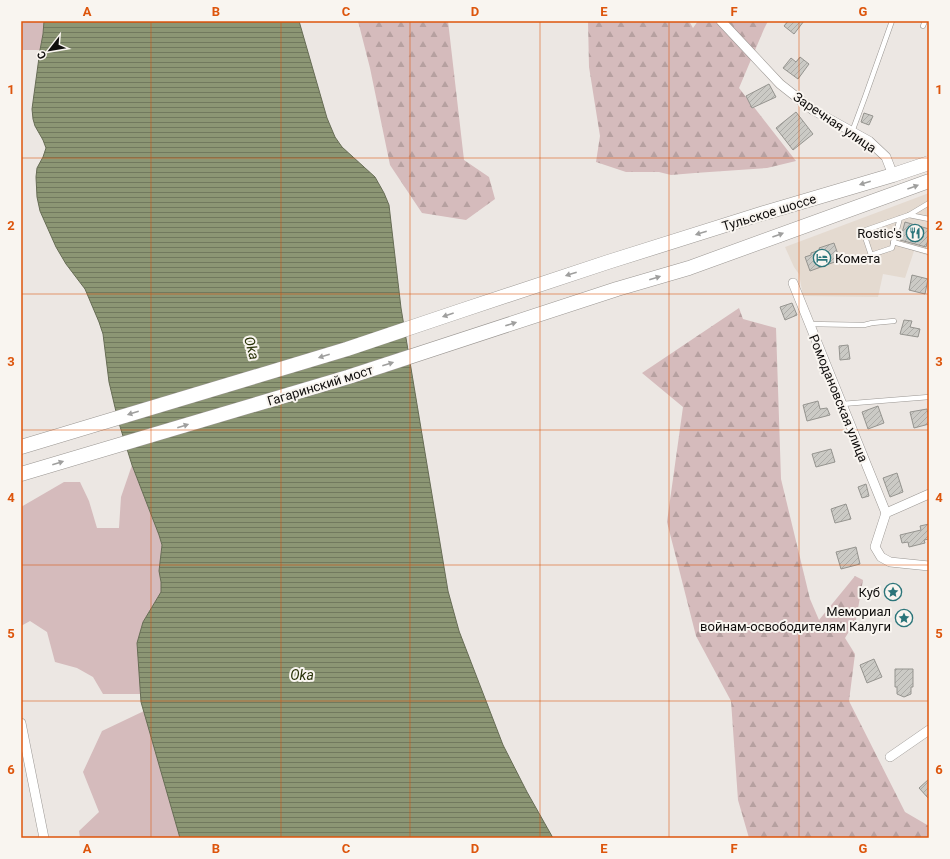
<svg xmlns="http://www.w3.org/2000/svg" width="950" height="859" viewBox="0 0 950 859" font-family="Roboto,sans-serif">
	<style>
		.built { fill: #e4dad0 }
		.grass { fill: #d5bbbc }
		.forest { fill: url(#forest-firs) }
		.water { fill: url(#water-rules); stroke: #676d55 }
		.building { fill: url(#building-hatch); stroke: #95948f }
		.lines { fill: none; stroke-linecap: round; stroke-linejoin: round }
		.service-casing { stroke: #9a9692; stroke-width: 5.5 }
		.minor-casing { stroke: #9a9692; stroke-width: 10 }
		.primary-casing { stroke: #9a9692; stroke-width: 15 }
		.service { stroke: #fff; stroke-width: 4.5 }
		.minor { stroke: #fff; stroke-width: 9 }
		.primary { stroke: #fff; stroke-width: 14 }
		.oneway { fill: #9f9f9e }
		.grid { fill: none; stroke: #dd550c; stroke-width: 1; stroke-opacity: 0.55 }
		.labels { text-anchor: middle; stroke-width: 4; stroke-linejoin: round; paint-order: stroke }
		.street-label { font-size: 13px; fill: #100e0d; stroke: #f9f5f0 }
		.poi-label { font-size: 13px; fill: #100e0d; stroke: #f9f5f0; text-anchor: end }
		.water-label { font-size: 14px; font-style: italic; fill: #2a3409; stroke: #f9f5f0 }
		.neatline { fill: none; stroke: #dd550c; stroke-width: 1.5 }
		.grid-label { font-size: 13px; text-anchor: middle; font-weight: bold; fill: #dd550c }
	</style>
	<defs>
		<pattern id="forest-firs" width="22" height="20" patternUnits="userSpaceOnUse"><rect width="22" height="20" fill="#d5bbbc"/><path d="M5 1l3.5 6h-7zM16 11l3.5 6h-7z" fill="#b6a0a0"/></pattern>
		<pattern id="water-rules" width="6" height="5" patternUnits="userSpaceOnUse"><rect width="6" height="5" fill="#8c9674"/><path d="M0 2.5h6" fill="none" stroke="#71795e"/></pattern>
		<pattern id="building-hatch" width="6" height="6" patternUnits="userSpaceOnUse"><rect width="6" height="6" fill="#cbcac5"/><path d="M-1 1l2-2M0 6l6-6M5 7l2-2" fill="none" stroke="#adaca8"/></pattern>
	</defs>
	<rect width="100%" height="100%" fill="#ece7e3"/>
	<path class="built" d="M929 193V256L914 251 905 278 883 274 878 297 803 296 799 274 794 267 785 247Z"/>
	<g class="grass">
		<path d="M21 21H44L43 34 40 50H21Z"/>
		<path d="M132 465 159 535 162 545 159 571 161 582V592L143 622 137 643 141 694H103L93 677 77 668 55 662 47 632 30 621 21 626V507L64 482H80L89 501 97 528H119L121 497Z"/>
		<path d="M144 711 180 838H80L79 831 99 812 83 772 102 731Z"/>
	</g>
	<g class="forest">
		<path d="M358 21H448L464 160 489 177 495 199 466 220 422 213 390 165 370 68Z"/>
		<path d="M588 21H689L693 28 698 21H768L764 29 739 88 796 161 767 168 695 173 671 175 659 172H626L596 162 600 136 589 67Z"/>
		<path d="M739 308 743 319 776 328 781 479 810 599 819 620 855 576 863 580 856 620 845 638 855 654 849 701 905 812 929 826V838H749L738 800 731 701 696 636 667 522 683 407 642 373Z"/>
	</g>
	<path class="water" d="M44 21H299L327 118 335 137 342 147 375 177 384 193 389 205 401 308 448 591 459 631 503 745 527 792 553 838H180L141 702 137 643 143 622 161 592V582L159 571 162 545 159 535 132 465 118 420 109 382 103 334 99 322 85 289 66 264 56 247 40 211 37 197 36 177 37 168 43 157 46 148 43 140 35 126 33 119 32 109 40 50 43 34Z"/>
	<g class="building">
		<path d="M788 21H804L794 34 784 26Z"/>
		<path d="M800 57 809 64 798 79 783 68 791 58 796 62Z"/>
		<path d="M769 84 776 97 752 108 746 96Z"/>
		<path d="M796 112 813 134 793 150 776 128Z"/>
		<path d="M864 113 873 116 869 125 861 122Z"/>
		<path d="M905 222 929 229V236L926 247 900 240Z"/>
		<path d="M834 243 840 260 810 271 805 257 811 255V253L820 250 819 248Z"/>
		<path d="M912 275 928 279 925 294 909 290Z"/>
		<path d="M792 303 797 315 785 320 780 307Z"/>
		<path d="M904 320 912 321 910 327 920 329 918 337 900 334Z"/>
		<path d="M848 345 850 359 840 360 839 346Z"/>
		<path d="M818 401 820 409 827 408 830 415 807 421 803 405Z"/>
		<path d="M878 406 884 423 868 429 862 412Z"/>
		<path d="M927 409 929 419V424L914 428 910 412Z"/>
		<path d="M831 449 835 462 816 467 812 454Z"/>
		<path d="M897 473 903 492 890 497 883 478Z"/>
		<path d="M866 484 869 496 862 498 858 487Z"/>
		<path d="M846 504 851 519 835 523 831 509Z"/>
		<path d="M929 524V539L924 540 925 543 909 547 908 542 902 543 900 535 921 530 920 526Z"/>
		<path d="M856 547 860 564 841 569 836 552Z"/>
		<path d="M874 659 882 677 867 683 860 665Z"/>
		<path d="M895 669H913V687H911V694L904 697 897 694V687H895Z"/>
		<path d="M929 779V799L919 788Z"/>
	</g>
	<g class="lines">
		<defs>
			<g id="service">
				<path d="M923 26 925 21"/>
				<path d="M852 132 865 97 892 21"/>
				<path d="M909 215 929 219"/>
				<path d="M900 218 892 248 871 255 863 231 909 215 929 203"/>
				<path d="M893 242 929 252"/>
				<path d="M809 324 864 325 872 323 894 321"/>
				<path d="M842 404 929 397"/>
			</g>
			<g id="minor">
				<path d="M721 21 780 84 813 110 869 141 886 157 893 175"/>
				<path d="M793 283 886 513"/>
				<path d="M929 494 886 513 875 547 881 557 890 562 929 566"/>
				<path d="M21 723 44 838"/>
				<path d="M890 757 929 730"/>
			</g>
			<g id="primary">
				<path d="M21 447 347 349 460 311 608 262 764 213 893 175 929 163"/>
				<path d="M21 474 348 377 617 289 689 268 929 181"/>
			</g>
		</defs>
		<use href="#service" class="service-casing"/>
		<use href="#minor" class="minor-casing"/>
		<use href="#primary" class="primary-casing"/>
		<use href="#service" class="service"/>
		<use href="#minor" class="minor"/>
		<use href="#primary" class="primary"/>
	</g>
	<defs><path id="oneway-solid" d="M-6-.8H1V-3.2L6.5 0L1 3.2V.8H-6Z"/></defs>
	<g class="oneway">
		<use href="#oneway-solid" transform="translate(865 183) rotate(163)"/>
		<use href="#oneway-solid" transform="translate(913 187) rotate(-20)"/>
		<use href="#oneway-solid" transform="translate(701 233) rotate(163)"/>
		<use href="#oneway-solid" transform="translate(778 235) rotate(-20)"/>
		<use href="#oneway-solid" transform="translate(571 274) rotate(162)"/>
		<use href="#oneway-solid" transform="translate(655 278) rotate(-17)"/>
		<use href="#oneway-solid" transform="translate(448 315) rotate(161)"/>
		<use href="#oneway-solid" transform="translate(511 324) rotate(-18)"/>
		<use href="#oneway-solid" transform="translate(324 356) rotate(163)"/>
		<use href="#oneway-solid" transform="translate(388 364) rotate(-18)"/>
		<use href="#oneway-solid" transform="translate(133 413) rotate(163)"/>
		<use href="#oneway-solid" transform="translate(183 426) rotate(-17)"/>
		<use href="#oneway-solid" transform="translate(58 463) rotate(-17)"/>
	</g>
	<path class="grid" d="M151 21V838M281 21V838M410 21V838M540 21V838M669 21V838M799 21V838M21 158H929M21 294H929M21 430H929M21 565H929M21 701H929"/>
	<defs>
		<symbol id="restaurant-ring" viewBox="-11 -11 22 22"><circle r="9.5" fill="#f9f5f0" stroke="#2b757a" stroke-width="1.5"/><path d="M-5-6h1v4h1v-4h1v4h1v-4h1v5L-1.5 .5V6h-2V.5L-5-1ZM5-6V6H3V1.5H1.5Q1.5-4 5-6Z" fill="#2b757a"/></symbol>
		<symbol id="hotel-ring" viewBox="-11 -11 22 22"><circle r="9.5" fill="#f9f5f0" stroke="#2b757a" stroke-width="1.5"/><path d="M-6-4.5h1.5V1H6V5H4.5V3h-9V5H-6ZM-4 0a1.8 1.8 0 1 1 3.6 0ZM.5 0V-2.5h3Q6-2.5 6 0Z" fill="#2b757a"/></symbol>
		<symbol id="sight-ring" viewBox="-11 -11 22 22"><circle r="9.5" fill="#f9f5f0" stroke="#2b757a" stroke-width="1.5"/><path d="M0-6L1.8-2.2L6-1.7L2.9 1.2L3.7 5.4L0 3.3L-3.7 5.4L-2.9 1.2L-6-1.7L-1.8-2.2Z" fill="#2b757a"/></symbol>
	</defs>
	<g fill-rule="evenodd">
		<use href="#restaurant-ring" x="905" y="223" width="20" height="20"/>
		<use href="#hotel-ring" x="812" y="248" width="20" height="20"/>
		<use href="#sight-ring" x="883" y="582" width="20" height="20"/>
		<use href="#sight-ring" x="894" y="608" width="20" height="20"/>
	</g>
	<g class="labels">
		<g class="street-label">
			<text transform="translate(835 122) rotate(34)" y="5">Заречная улица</text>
			<text transform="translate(769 212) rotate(-17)" y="5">Тульское шоссе</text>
			<text transform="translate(320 385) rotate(-17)" y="5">Гагаринский мост</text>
			<text transform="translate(839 398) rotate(68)" y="5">Ромодановская улица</text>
		</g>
		<g class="poi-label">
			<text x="902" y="238">Rostic's</text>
			<text x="835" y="263" text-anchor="start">Комета</text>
			<text x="880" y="597">Куб</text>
			<text x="891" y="616">Мемориал<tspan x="891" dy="15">войнам-освободителям Калуги</tspan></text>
		</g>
		<g class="water-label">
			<text transform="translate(252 348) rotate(75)" y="5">Oka</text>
			<text x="302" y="680">Oka</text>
		</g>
	</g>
	<rect width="950" height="859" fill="none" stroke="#f9f5f0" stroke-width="44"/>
	<g transform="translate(50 50) rotate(239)" stroke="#f9f5f0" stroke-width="3" paint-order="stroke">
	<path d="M0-3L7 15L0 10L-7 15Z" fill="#100e0d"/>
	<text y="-6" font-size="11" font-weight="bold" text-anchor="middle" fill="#100e0d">С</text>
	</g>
	<rect x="22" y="22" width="906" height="815" class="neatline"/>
	<g class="grid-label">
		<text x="87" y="16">A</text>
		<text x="216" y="16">B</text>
		<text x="346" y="16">C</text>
		<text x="475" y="16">D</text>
		<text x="604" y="16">E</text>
		<text x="734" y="16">F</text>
		<text x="863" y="16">G</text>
		<text x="11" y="94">1</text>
		<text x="939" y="94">1</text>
		<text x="11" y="230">2</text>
		<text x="939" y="230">2</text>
		<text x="11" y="366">3</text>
		<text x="939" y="366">3</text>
		<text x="11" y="502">4</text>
		<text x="939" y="502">4</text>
		<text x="11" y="638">5</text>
		<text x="939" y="638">5</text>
		<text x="11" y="774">6</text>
		<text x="939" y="774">6</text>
		<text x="87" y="853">A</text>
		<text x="216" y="853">B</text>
		<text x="346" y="853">C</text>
		<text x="475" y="853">D</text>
		<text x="604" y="853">E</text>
		<text x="734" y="853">F</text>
		<text x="863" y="853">G</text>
	</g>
</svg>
